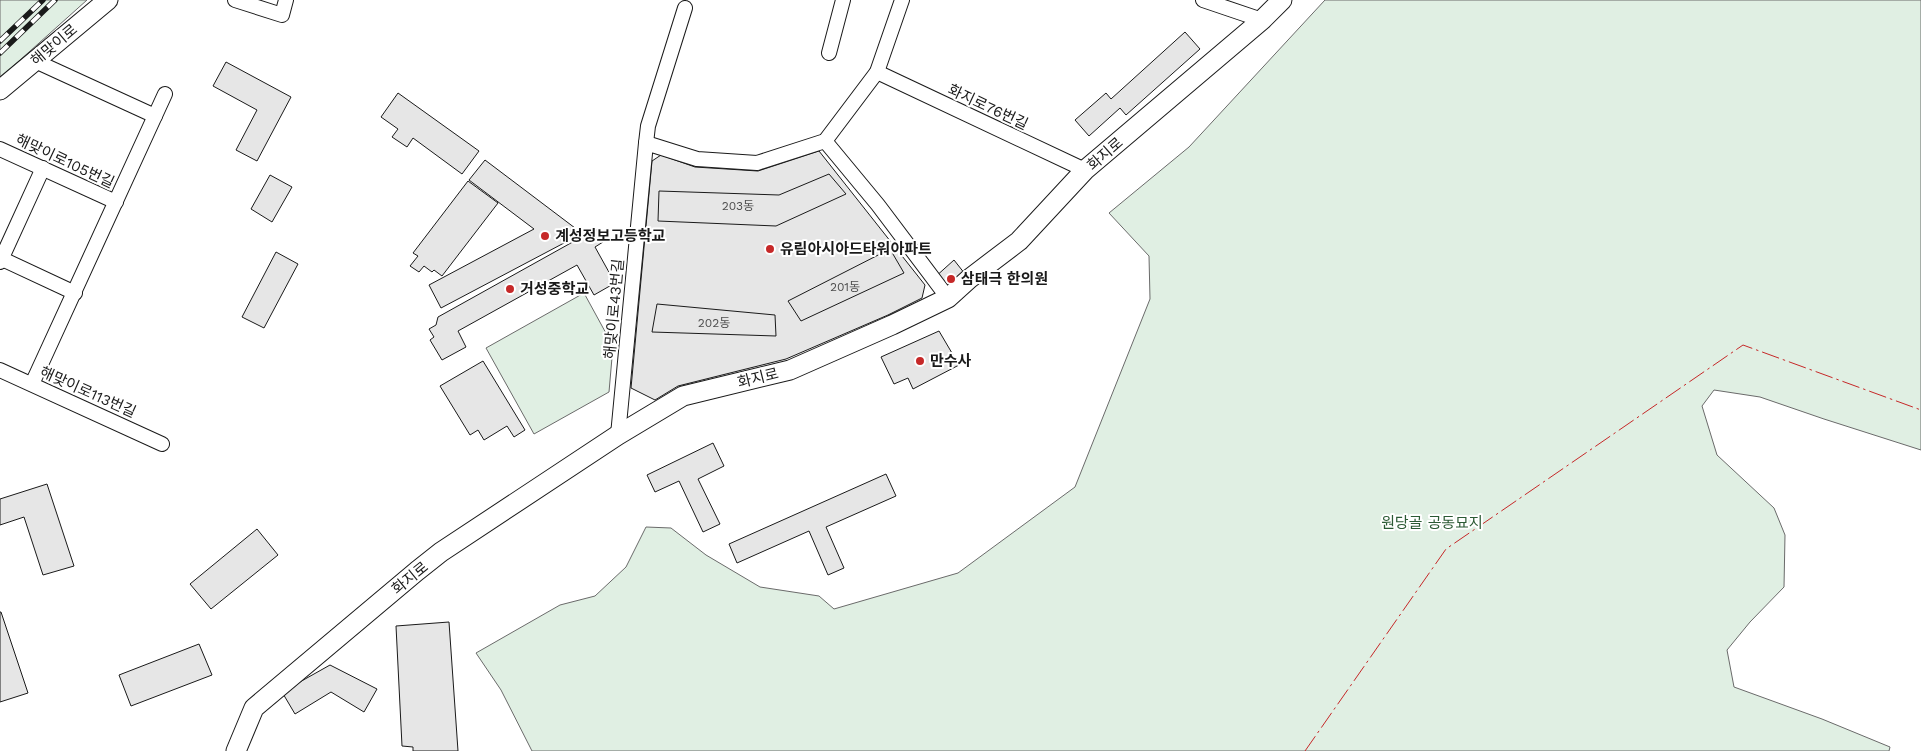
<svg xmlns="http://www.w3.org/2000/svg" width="1921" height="751" viewBox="0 0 1921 751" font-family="'Work Sans','Noto Sans KR',sans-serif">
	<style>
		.green { fill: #e0efe3; stroke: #6a6a6a }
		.building { fill: #e6e6e6; stroke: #1a1a1a }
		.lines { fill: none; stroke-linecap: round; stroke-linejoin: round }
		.street-casing { stroke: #1a1a1a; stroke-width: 16 }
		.secondary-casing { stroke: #1a1a1a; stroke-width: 21 }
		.street { stroke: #fff; stroke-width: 14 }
		.secondary { stroke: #fff; stroke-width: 19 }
		.rail-casing { stroke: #1a1a1a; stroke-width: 5.5 }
		.rail { stroke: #fff; stroke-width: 4; stroke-dasharray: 11; stroke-linecap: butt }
		.power { stroke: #c62828; stroke-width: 1; stroke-dasharray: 18 4 2.5 4; stroke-linecap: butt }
		.poi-dot { fill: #c62828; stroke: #fff; stroke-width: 2 }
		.labels { text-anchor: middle; stroke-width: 4; stroke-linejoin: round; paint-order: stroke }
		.number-label { font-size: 12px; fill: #4d4d4d }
		.street-label { font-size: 15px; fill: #1a1a1a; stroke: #fff }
		.poi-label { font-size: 15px; font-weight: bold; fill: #1a1a1a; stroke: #fff; text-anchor: start }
		.park-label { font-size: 15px; fill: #2b5a34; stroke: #fff }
	</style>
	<rect width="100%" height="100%" fill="#fff"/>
	<g class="green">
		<path d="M0 0H87L0 78Z"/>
		<path d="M1325 0H1921V450L1824 419 1760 397 1714 390 1702 406 1717 455 1774 508 1785 535 1784 587 1750 622 1727 650 1734 687 1822 719 1890 747 1889 751H532L501 690 476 653 560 605 595 596 626 567 646 527 671 528 706 555 760 587 819 596 834 609 958 573 1075 487 1150 299 1149 256 1109 213 1189 147Z"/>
		<path d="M584 293 613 346 609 392 534 434 486 348Z"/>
	</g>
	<g class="building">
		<path d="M1185 32 1200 49 1126 115 1120 108 1089 136 1075 120 1106 93 1111 99Z"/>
		<path d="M226 62 291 97 257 161 236 150 257 110 213 86Z"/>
		<path d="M398 93 479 151 462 174 413 138 407 147 392 137 398 129 381 117Z"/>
		<path d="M819 151 925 285 922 298 888 315 786 359 678 386 655 400 631 388 652 161 661 155 695 167 758 171Z"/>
		<path d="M485 160 575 228 564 243 441 308 429 285 534 229 469 180Z"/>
		<path d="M829 174 846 194 776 226 658 221 659 191 779 195Z"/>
		<path d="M270 175 292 187 272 222 251 209Z"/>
		<path d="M468 181 498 203 442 276 434 270 432 272 424 266 419 272 410 266 418 256 413 253Z"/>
		<path d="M596 229 603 242 595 247 615 283 594 295 577 265 458 331 466 347 442 360 430 340 434 337 429 329 436 325 438 317Z"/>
		<path d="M890 249 904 273 801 321 788 301Z"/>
		<path d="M276 252 298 264 264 328 242 317Z"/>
		<path d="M954 260 969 279 948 298 934 278Z"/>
		<path d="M657 304 775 315 776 336 652 332Z"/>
		<path d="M939 331 959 365 913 389 908 378 894 384 881 357Z"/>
		<path d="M483 361 525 430 514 437 507 426 484 440 478 430 470 435 440 386Z"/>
		<path d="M713 443 724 466 698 479 720 524 703 532 679 481 655 492 647 475Z"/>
		<path d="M886 474 896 496 826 527 844 568 828 575 809 531 737 563 729 544Z"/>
		<path d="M47 484 74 566 43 575 24 517 0 525V499Z"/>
		<path d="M257 529 278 555 211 609 190 584Z"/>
		<path d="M0 612H1L28 693 0 702Z"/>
		<path d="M449 622 458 751H413V747L402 746 396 626Z"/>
		<path d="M199 644 212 675 131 706 119 675Z"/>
		<path d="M330 665 377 689 364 712 331 692 295 714 282 692Z"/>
	</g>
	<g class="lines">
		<defs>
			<g id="street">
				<path d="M235 0 282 15 286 0"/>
				<path d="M1203 0 1262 20"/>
				<path d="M829 53 843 0"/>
				<path d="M35 61 155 116"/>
				<path d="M877 72 1085 170"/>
				<path d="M825 141 878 205 948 298"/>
				<path d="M646 143 648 126 685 8"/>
				<path d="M0 149 116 202"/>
				<path d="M0 258 75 293"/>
				<path d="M0 262 43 168"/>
				<path d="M0 370 162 444"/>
				<path d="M32 384 165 94"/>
				<path d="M618 435 646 143 697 159 757 163 825 141 877 72 902 0"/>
			</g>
			<g id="secondary">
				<path d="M0 90 108 0"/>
				<path d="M236 751 254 708 417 571 441 552 618 435 683 396 790 370 892 325 948 298 969 279 1019 241 1085 170 1262 20 1282 0"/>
			</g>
		</defs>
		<use href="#street" class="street-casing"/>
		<use href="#secondary" class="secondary-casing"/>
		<use href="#street" class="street"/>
		<use href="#secondary" class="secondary"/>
		<defs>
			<g id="rail">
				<path d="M0 41 43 0"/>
				<path d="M0 53 55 0"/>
			</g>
		</defs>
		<use href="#rail" class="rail-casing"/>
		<use href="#rail" class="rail"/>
		<path class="power" d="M1305 751 1446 549 1743 345 1921 410"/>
	</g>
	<g class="poi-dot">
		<circle cx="545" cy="236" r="5"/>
		<circle cx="770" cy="249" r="5"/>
		<circle cx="951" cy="279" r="5"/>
		<circle cx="510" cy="289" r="5"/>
		<circle cx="920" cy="361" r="5"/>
	</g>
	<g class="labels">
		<g class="number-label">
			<text x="738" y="210">203동</text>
			<text x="845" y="291">201동</text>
			<text x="714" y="327">202동</text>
		</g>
		<g class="street-label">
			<text transform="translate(54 45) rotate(-40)" y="5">해맞이로</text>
			<text transform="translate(988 107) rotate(25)" y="5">화지로76번길</text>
			<text transform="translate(1105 154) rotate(-41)" y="5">화지로</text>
			<text transform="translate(65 161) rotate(25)" y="5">해맞이로105번길</text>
			<text transform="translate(614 309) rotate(-85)" y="5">해맞이로43번길</text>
			<text transform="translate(758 378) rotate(-14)" y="5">화지로</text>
			<text transform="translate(88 392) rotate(24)" y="5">해맞이로113번길</text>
			<text transform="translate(410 578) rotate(-39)" y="5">화지로</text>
		</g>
		<g class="poi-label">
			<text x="555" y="241">계성정보고등학교</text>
			<text x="780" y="254">유림아시아드타워아파트</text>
			<text x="961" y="284">삼태극 한의원</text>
			<text x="520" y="294">거성중학교</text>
			<text x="930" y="366">만수사</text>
		</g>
		<g class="park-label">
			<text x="1432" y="528">원당골 공동묘지</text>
		</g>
	</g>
</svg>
